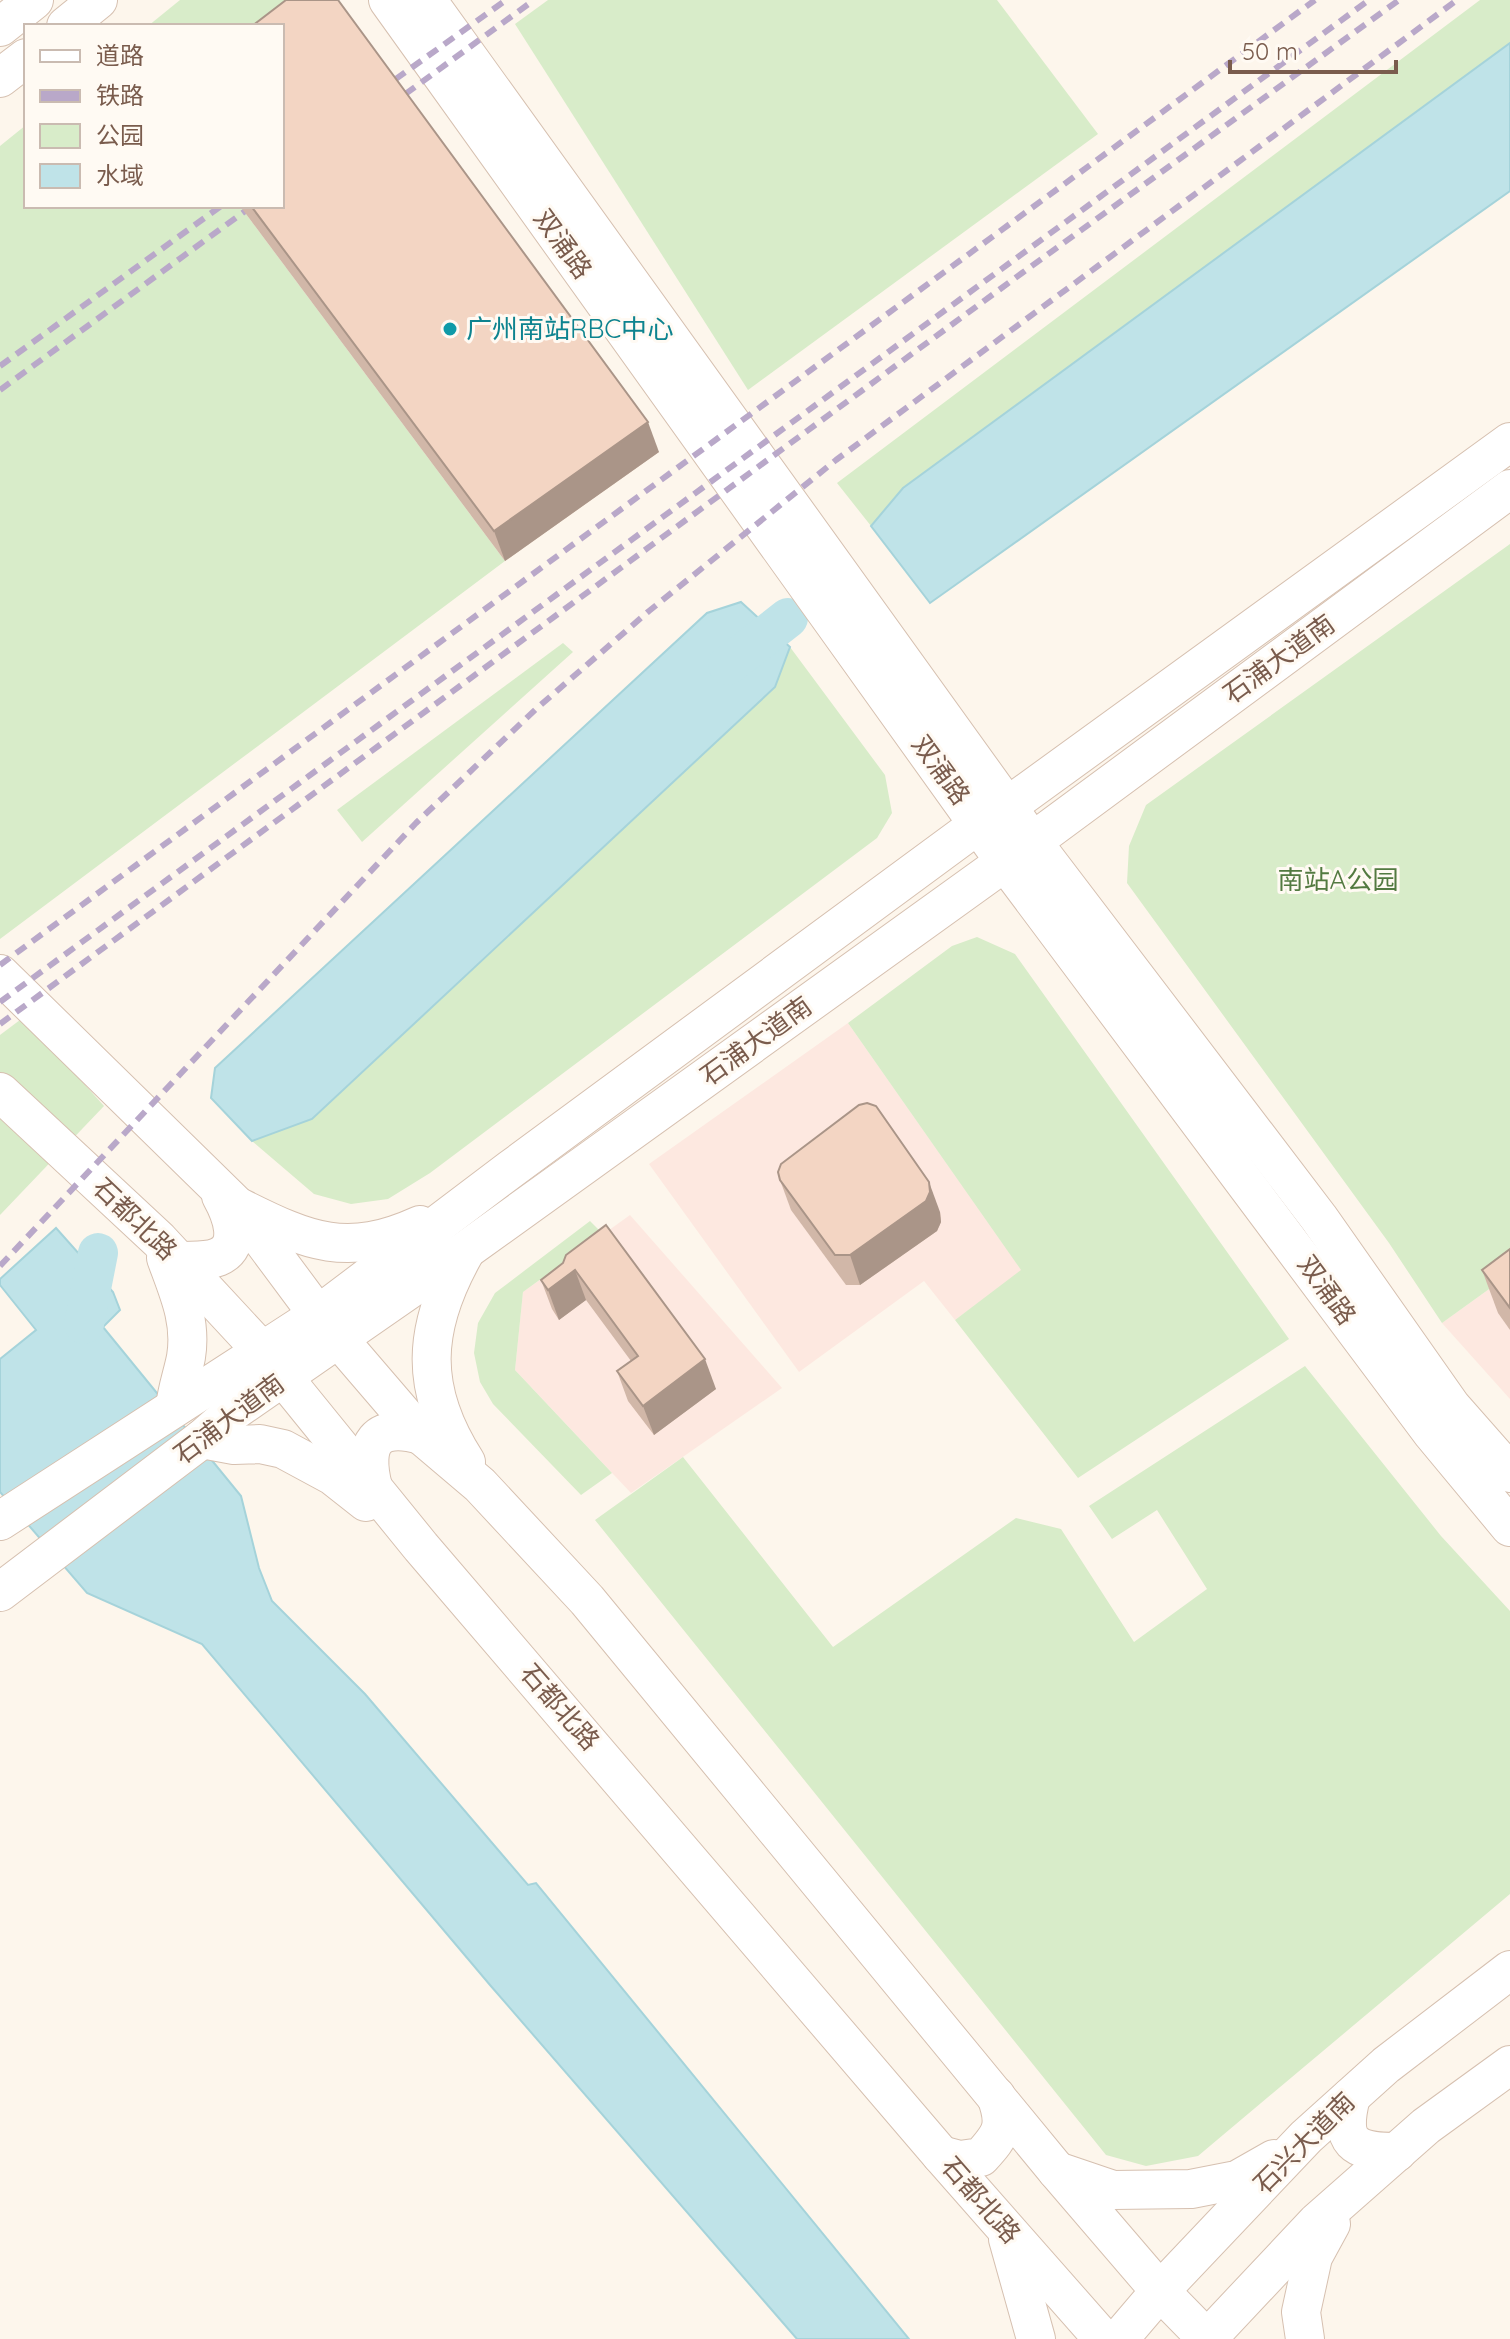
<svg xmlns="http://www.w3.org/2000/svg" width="1510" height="2339" viewBox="0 0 1510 2339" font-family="Quicksand,'Noto Sans SC',sans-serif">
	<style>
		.commercial { fill: #fde8e0 }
		.green { fill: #d8ecc9 }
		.water { fill: #bfe3e8; stroke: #a5d3da; stroke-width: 2 }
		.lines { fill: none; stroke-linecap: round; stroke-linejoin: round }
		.river { stroke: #bfe3e8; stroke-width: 40 }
		.secondary-casing { stroke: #d6c0b0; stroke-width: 40 }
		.secondary { stroke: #fff; stroke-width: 38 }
		.rail { stroke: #b9a8c9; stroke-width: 6; stroke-dasharray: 12 8; stroke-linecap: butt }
		.wall { fill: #d1b7a8 }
		.shaded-wall { fill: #aa9588 }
		.building { fill: #f3d5c3; stroke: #aa9588; stroke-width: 2 }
		.culture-dot { fill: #0f9aa8; stroke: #fffaf3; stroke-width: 3 }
		.labels { text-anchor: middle; stroke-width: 6; stroke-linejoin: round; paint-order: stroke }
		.street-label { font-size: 26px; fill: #7a5c4d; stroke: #fffaf3 }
		.culture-label { font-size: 26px; fill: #0d838f; stroke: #fffaf3; text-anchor: start }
		.park-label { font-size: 26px; fill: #537a41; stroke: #fffaf3 }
	</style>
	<rect width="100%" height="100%" fill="#fdf6ec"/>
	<g class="commercial">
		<path d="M848 1023 1022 1271 955 1320 924 1281 799 1372 649 1164Z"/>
		<path d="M630 1215 782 1388 631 1493 515 1370 523 1292Z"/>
		<path d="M1510 1274V1399L1442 1323Z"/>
	</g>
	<g class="green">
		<path d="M180 0H326L282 26H148Z"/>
		<path d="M548 0H997L1098 134 748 390 515 24Z"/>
		<path d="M1480 0H1510V43L903 488 871 526 837 483Z"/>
		<path d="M26 125V206H240L505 561 0 939V146Z"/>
		<path d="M1510 544V1274L1442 1323 1389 1243 1127 883 1129 846 1146 805Z"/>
		<path d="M563 643 573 652 362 842 337 810Z"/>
		<path d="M790 647 885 775 892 813 877 838 430 1173 388 1199 351 1204 314 1194 252 1141 312 1119 775 687Z"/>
		<path d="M977 937 1015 954 1289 1339 1078 1478 955 1320 1021 1270 848 1023 952 946Z"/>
		<path d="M24 1017 104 1106 0 1215V1035Z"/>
		<path d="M590 1221 603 1234 523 1292 515 1370 612 1473 581 1495 493 1404 480 1382 474 1353 478 1323 495 1293Z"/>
		<path d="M1305 1366 1441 1536 1510 1611V1894L1198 2156 1146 2166 1106 2155 595 1520 683 1457 833 1647 1016 1518 1061 1529 1134 1642 1207 1589 1157 1510 1112 1539 1089 1506Z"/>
	</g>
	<g class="water">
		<path d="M1510 43V191L930 603 871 526 903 488Z"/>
		<path d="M741 602 790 647 775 687 312 1119 252 1141 211 1098 215 1068 707 613Z"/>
		<path d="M56 1228 113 1292 120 1310 103 1327 241 1496 259 1568 272 1601 365 1694 528 1885 536 1883 909 2339H797L490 1985 202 1644 87 1593 0 1492V1359L36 1330 0 1285V1279Z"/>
	</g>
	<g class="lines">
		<g class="river">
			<path d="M728 665 788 618"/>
			<path d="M84 1324 98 1253"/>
		</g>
		<defs>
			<g id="secondary">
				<path d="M388 0 1005 862 1432 1433 1510 1527"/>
				<path d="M427 0 1032 841 1319 1218 1451 1406 1510 1473"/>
				<path d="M66 26 98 0"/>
				<path d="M0 27 34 0"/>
				<path d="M0 78 26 58"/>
				<path d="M0 974 237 1206 318 1315 421 1435 480 1485 587 1600 1057 2171 1160 2291 1207 2339"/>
				<path d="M0 1092 159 1240 262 1351 421 1547 941 2155 1103 2339"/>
				<path d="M241 1208C309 1242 347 1258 420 1225"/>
				<path d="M464 1254C422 1329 419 1389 466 1462"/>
				<path d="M166 1258C178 1291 192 1321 186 1357 183 1373 177 1389 175 1407"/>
				<path d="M179 1261C192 1260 206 1262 218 1257 244 1246 231 1214 221 1196"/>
				<path d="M202 1439 234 1445 260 1444 283 1449 333 1476 366 1502"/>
				<path d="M373 1487C362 1444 375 1422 421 1435"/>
				<path d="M0 1521 318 1315 511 1169 979 824 1008 806 1510 442"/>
				<path d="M0 1592 202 1439 234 1411 466 1250 1005 862 1510 489"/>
				<path d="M1351 2097C1339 2143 1353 2152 1397 2152"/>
				<path d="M941 2155 960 2160 981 2157C1002 2134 1007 2126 996 2096"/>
				<path d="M1057 2171 1113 2190 1191 2189 1237 2180 1274 2159"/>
				<path d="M1008 2239 1036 2339"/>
				<path d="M1119 2339 1160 2291 1306 2137 1386 2065 1510 1970"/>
				<path d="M1207 2339 1317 2222 1426 2126 1510 2065"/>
				<path d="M1305 2339 1301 2312 1313 2257 1331 2224"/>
			</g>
		</defs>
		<use href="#secondary" class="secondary-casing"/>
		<use href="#secondary" class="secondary"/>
		<g class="rail">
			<path d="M379 91 506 0"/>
			<path d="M389 106 534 0"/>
			<path d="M0 366 221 206"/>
			<path d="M0 390 252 206"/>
			<path d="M0 965 1315 0"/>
			<path d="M0 1002 1369 0"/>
			<path d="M0 1024 1022 273 1399 0"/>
			<path d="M0 1266 416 823 536 709 649 611 836 460 1457 0"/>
		</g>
	</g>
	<g class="wall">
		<path d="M240 206H282L659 452 505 561Z"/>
		<path d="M780 1180 940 1212 941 1222 937 1231 860 1285H846L791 1210Z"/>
		<path d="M1510 1249V1330L1498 1313 1482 1270Z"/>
		<path d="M566 1255 716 1389 654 1435 628 1401 617 1371 631 1361 586 1300 559 1320 552 1309 541 1280 563 1263Z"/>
	</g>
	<g class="shaded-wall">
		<path d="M648 422 659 452 505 561 494 531Z"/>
		<path d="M929 1182 940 1212 941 1222 937 1231 860 1285 850 1255Z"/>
		<path d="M575 1270 586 1300 559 1320 548 1290Z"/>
		<path d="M705 1359 716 1389 654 1435 643 1406Z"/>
	</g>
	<g class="building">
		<path d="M286 0H338L648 422 494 531 251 206H282V26H252Z"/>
		<path d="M867 1103 876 1106 929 1182 930 1192 926 1201 850 1255H835L780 1180 778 1172 781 1164 859 1105Z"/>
		<path d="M606 1225 705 1359 643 1406 617 1371 638 1356 575 1270 548 1290 541 1280 563 1263 566 1255Z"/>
		<path d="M1510 1249V1308L1482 1270Z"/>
	</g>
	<circle class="culture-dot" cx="450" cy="329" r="8"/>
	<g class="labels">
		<g class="street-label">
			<text transform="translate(563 244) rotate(54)" y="9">双涌路</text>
			<text transform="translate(1279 659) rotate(-36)" y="9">石浦大道南</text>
			<text transform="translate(941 770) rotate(54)" y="9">双涌路</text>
			<text transform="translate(756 1041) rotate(-36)" y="9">石浦大道南</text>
			<text transform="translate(135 1219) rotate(44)" y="9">石都北路</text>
			<text transform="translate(1327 1290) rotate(54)" y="9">双涌路</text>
			<text transform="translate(229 1419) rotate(-37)" y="9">石浦大道南</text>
			<text transform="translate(560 1707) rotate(49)" y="9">石都北路</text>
			<text transform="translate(1304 2143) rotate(-45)" y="9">石兴大道南</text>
			<text transform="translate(981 2200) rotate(49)" y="9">石都北路</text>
		</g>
		<g class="culture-label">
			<text x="466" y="338">广州南站RBC中心</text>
		</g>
		<g class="park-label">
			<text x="1338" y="889">南站A公园</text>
		</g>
	</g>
	<rect x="24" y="24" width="260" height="184" fill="#fffaf3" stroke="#cabbb1" stroke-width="2"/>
	<rect x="40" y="50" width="40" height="12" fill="#ffffff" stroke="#cabbb1" stroke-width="2"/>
	<text x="96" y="64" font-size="24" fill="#7a5c4d">道路</text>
	<rect x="40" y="90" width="40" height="12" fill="#b9a8c9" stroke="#cabbb1" stroke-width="2"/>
	<text x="96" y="104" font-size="24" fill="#7a5c4d">铁路</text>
	<rect x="40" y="124" width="40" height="24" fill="#d8ecc9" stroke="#cabbb1" stroke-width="2"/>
	<text x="96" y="144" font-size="24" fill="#7a5c4d">公园</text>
	<rect x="40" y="164" width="40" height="24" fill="#bfe3e8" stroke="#cabbb1" stroke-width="2"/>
	<text x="96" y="184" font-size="24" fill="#7a5c4d">水域</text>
	<path d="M1230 60v12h166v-12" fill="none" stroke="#7a5c4d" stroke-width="4"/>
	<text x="1242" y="60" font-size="24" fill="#7a5c4d" stroke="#fffaf3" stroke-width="6" paint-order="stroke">50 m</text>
</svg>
